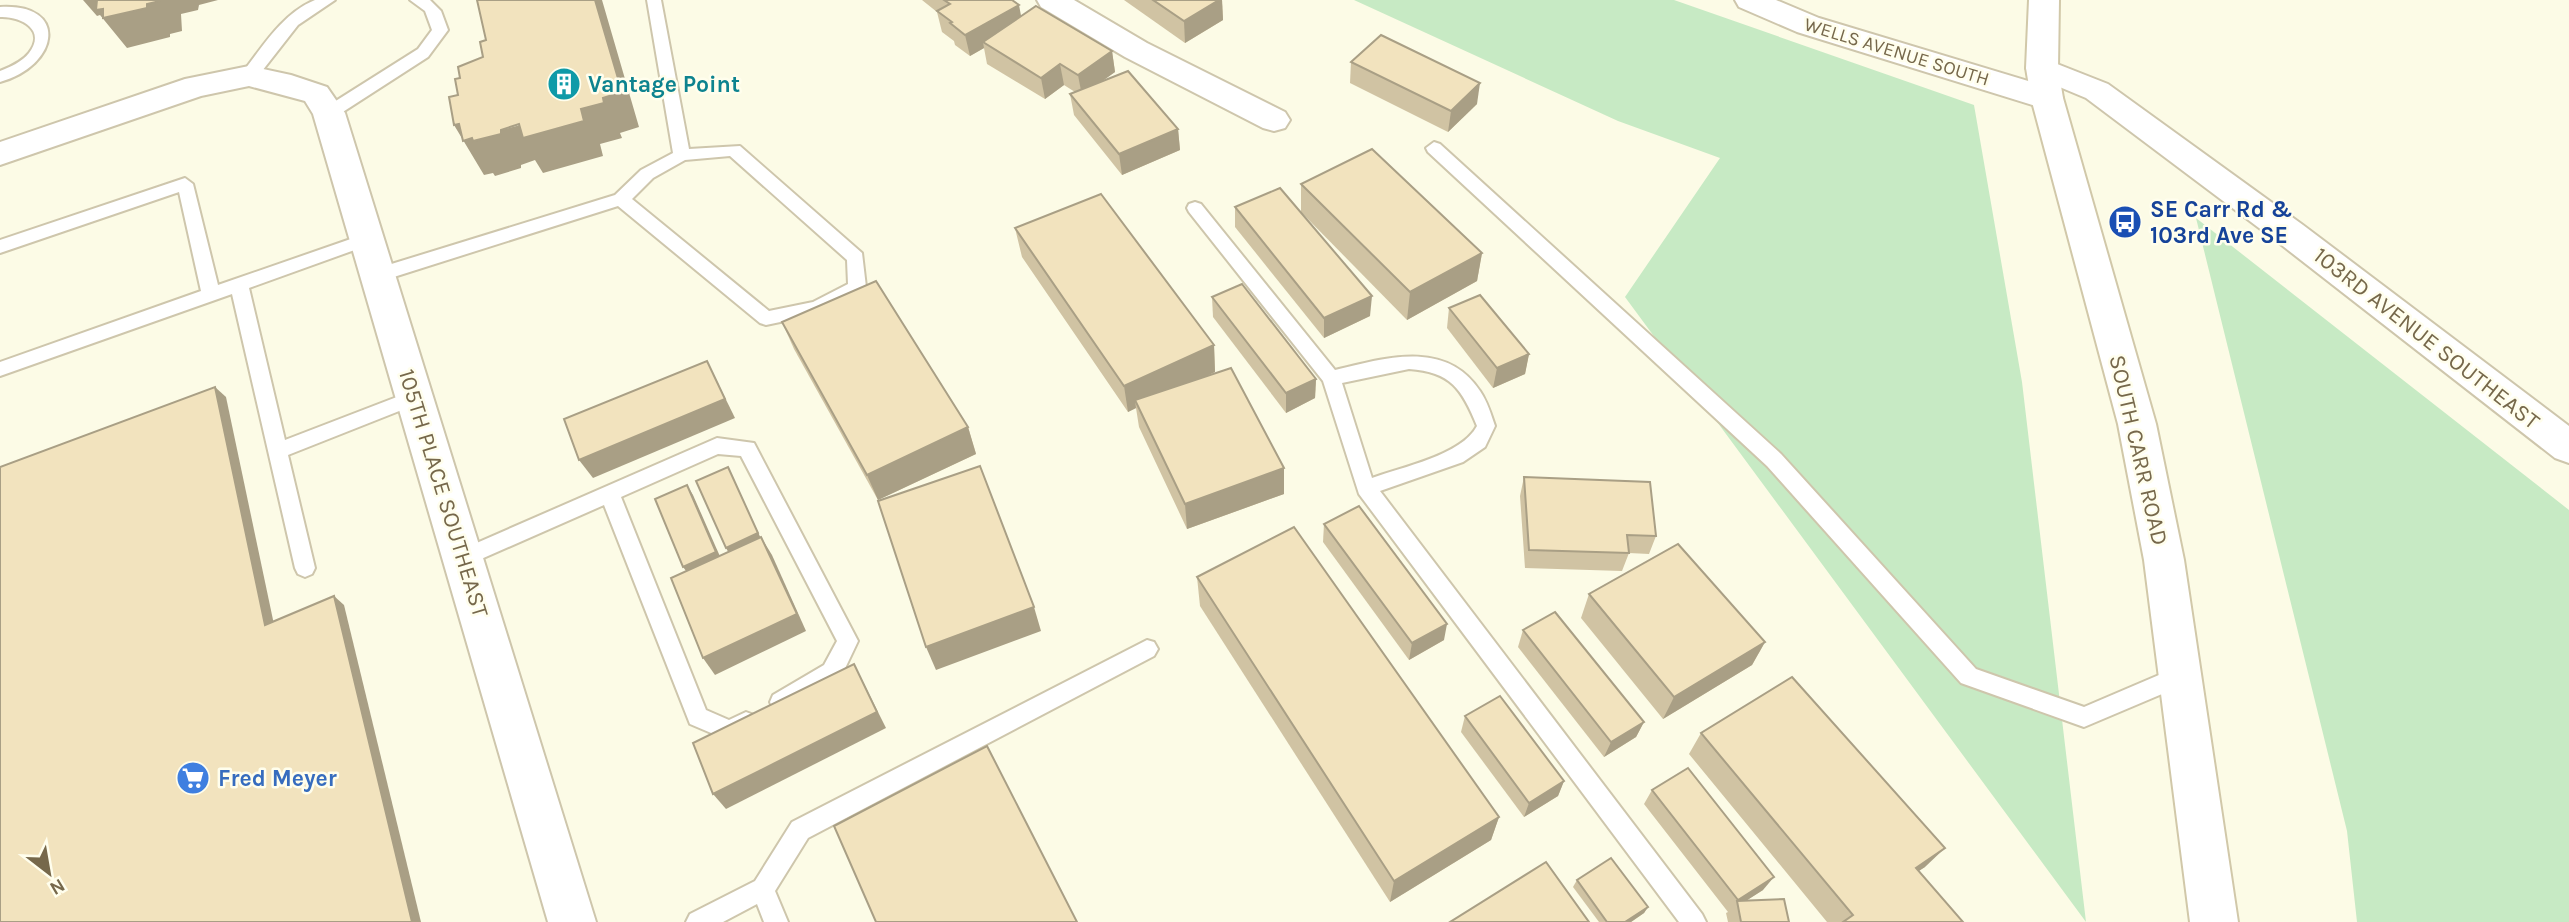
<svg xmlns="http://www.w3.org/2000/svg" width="2569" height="922" viewBox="0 0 2569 922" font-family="Karla,sans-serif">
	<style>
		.green { fill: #c7eac4 }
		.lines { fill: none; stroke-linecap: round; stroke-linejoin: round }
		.service-casing { stroke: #cec6ac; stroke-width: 4 }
		.minor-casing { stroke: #cec6ac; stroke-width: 4 }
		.secondary-casing { stroke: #d1c8a9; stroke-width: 4 }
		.service { fill: #fff; fill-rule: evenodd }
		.minor { fill: #fff; fill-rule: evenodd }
		.secondary { fill: #fff; fill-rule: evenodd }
		.wall { fill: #d0c3a3 }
		.shaded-wall { fill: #a99f85 }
		.building { fill: #f2e3be; stroke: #a99f85; stroke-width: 2 }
		.labels { text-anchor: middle; stroke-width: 5; stroke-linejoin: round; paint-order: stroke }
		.far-street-label { font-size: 19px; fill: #76684b; stroke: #fffeed }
		.culture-label { font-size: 23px; font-weight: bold; fill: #0d838f; stroke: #fffeed; text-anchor: start }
		.transit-label { font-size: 23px; font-weight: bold; fill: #164399; stroke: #fffeed; text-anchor: start }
		.street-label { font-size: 23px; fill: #76684b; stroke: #fffeed }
		.shop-label { font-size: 23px; font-weight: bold; fill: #366cbe; stroke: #fffeed; text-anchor: start }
	</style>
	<rect width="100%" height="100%" fill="#fcfbe6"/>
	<g class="green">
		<path d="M1354 0H1674L1974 105 2022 382 2086 922 1625 297 1720 158 1618 121Z"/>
		<path d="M2196 218 2569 510V922H2357L2347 831Z"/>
	</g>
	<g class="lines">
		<defs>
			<g id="service">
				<path d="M315 0H335L298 25 255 80H243L241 76 243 72C263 46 283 13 315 0Z"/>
				<path d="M410 0H430L441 11 448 30 428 57 335 117H323L321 113 323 109 418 49 432 30 425 11Z"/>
				<path d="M647 0H661L689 149 740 146 862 253 866 287 863 292 823 313 766 325 760 323 618 206 378 282 372 280 369 275 372 270 615 195 641 170 673 153ZM730 156 847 260 848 284 813 302 769 311 632 199 653 178 685 160Z"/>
				<path d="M0 7C70 3 59 66 0 82V71C10 67 22 62 29 53 47 30 21 16 0 17Z"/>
				<path d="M1434 142 1440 144 1781 454 1976 669 2084 707 2180 666 2188 669 2191 676 2188 683 2084 727 1961 683 1767 466 1428 152 1426 148Z"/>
				<path d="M185 178 193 184 218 285 368 233 377 239 374 243 249 288 285 440 415 390 422 392 424 397 422 402 288 455 315 568 312 574 305 577 298 574 295 568 232 294 0 376V362L201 291 179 192 0 253V240Z"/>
				<path d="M1195 202 1201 204 1335 370C1385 358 1446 339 1480 391 1487 401 1491 414 1495 426L1485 447 1463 462 1380 491 1702 914 1706 922H1679L1359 494 1323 381 1189 212 1187 208 1189 204ZM1409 369C1451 372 1462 389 1477 426 1462 455 1402 467 1372 478L1342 383Z"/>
				<path d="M717 438 754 443 858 641 840 679 789 709 781 712 773 709 770 702 773 695 824 665 837 641 741 456 718 454 621 497 706 710 729 720 746 712 754 715 757 722 754 729 730 741 690 724 604 505 463 567 456 564 453 558 456 552Z"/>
				<path d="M1147 640 1154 642 1158 649 1154 656 808 838 775 891 788 922H764L757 904 723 922H686L690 914 755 881 792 822Z"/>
			</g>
			<g id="minor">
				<path d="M1037 0H1074L1147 43 1285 112 1290 120 1285 128 1274 131 1263 128 1125 57 1041 7Z"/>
				<path d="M1735 0H1776L1819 18 2058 90 2063 98 2058 106 2047 109 2036 106 1797 32 1739 7Z"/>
				<path d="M2042 58 2108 84 2303 225 2569 426V463L2555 458 2279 243 2086 98 2031 75 2026 68 2031 61Z"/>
				<path d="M249 66 291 75 327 87 345 113 596 922H548L313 114 305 101 249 86 201 96 0 165V142L185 79Z"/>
			</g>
			<path id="secondary" d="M2029 0H2059L2058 68 2063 98 2156 424 2184 560 2238 922H2190L2144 560 2118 424 2031 98 2026 68Z"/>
		</defs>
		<use href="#service" class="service-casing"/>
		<use href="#minor" class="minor-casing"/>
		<use href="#secondary" class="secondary-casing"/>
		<use href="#service" class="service"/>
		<use href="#minor" class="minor"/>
		<use href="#secondary" class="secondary"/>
	</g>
	<g class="wall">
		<path d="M922 0H1012L1021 17 1112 51 1115 72 1101 81 1178 129 1180 150 1122 175 1074 115 1070 94 1075 92 1064 85 1045 99 987 64 984 48 970 56 955 45 954 41 942 32 937 12Z"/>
		<path d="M1124 0H1222L1223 20 1185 43Z"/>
		<path d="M1351 62 1477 104 1448 132 1350 83Z"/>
		<path d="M1301 184 1482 253 1477 281 1407 320 1301 212Z"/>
		<path d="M1235 207 1370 316 1324 338 1235 227Z"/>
		<path d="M1015 228 1214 345 1215 372 1204 377 1284 494 1187 529 1139 427 1136 408 1128 412 1022 257Z"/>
		<path d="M1212 297 1316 379 1315 398 1286 413 1213 317Z"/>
		<path d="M1449 308 1529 354 1525 374 1493 388 1447 328Z"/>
		<path d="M782 322 968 427 976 454 878 500 794 349Z"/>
		<path d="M1524 477 1656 536 1649 554 1629 553 1622 571 1525 568 1520 496Z"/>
		<path d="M1324 524 1444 640 1409 660 1323 542Z"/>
		<path d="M1197 577 1499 817 1491 840 1390 902 1200 606Z"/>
		<path d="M1589 594 1765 642 1752 665 1663 719 1581 618Z"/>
		<path d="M1523 630 1644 722 1636 737 1604 757 1518 647Z"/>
		<path d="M1465 716 1564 781 1558 796 1524 817 1461 732Z"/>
		<path d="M1701 733 1925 867 1918 871 1963 922H1827L1689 754Z"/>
		<path d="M1652 790 1763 890 1747 900 1789 922H1728L1726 913 1728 912 1644 804Z"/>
		<path d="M1577 880 1648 907 1644 913 1631 922H1599L1573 887Z"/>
	</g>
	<g class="shaded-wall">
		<path d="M83 0H218L199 5 198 10 181 14 182 31 170 34V37L127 48 100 15 97 16Z"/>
		<path d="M595 0H602L639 127 620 133 622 138 600 144 603 156 543 173 535 160 521 165V168L495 176 493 173 484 175 454 125 459 124 501 130 581 109 603 98Z"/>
		<path d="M1219 0H1222L1223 20 1185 43 1184 21Z"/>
		<path d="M1019 5 1023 26 983 42 984 48 970 56 965 35Z"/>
		<path d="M1112 51 1115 72 1082 96 1078 75Z"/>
		<path d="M1060 64 1064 85 1045 99 1041 78Z"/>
		<path d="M1480 83 1477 104 1448 132 1451 111Z"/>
		<path d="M1178 129 1180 150 1122 175 1119 154Z"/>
		<path d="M1482 253 1477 281 1407 320 1410 292Z"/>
		<path d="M1372 296 1370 316 1324 338V318Z"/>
		<path d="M1214 345 1215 372 1139 407 1135 400 1136 408 1128 412 1124 386Z"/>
		<path d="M1529 354 1525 374 1493 388 1497 368Z"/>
		<path d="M707 361 735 418 593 478 579 460Z"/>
		<path d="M1316 379 1315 398 1286 413V393Z"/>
		<path d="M215 387 226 397 276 634 265 625Z"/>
		<path d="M968 427 976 454 878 500 867 475Z"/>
		<path d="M728 467 763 543 731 557 726 548Z"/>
		<path d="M1284 468V494L1187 529 1185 504Z"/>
		<path d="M687 485 693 495 722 561 690 576 683 567Z"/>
		<path d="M761 537 772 555 806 631 715 675 703 658Z"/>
		<path d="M334 596 344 605 421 922H412Z"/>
		<path d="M1034 607 1041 631 936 670 926 647Z"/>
		<path d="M1447 624 1444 640 1409 660 1412 643Z"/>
		<path d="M1765 642 1752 665 1663 719 1674 697Z"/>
		<path d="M854 664 886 728 726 809 713 794Z"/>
		<path d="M1644 722 1636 737 1604 757 1611 742Z"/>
		<path d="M1564 781 1558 796 1524 817 1529 803Z"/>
		<path d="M1499 817 1491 840 1390 902 1394 881Z"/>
		<path d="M1945 848 1925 867 1896 886 1916 868Z"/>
		<path d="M1774 877 1763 890 1738 906 1737 902 1738 900Z"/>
		<path d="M1648 907 1644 913 1631 922H1625Z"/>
	</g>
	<g class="building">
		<path d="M97 0H160V1L147 4V8L103 18V9L96 10Z"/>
		<path d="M477 0H595L622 92 603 98 604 103 581 109 584 121 523 138 519 124 501 130V134L473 141 472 138 463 141 459 124 454 125 449 97 458 95 455 79 460 78 458 67 483 57 480 42 486 40Z"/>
		<path d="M944 0H1012L1019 5 965 35 950 23 952 22 937 11 950 4Z"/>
		<path d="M1153 0H1219L1184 21Z"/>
		<path d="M1036 6 1112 51 1078 75 1060 64 1041 78 983 42Z"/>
		<path d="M1381 35 1480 83 1451 111 1351 62Z"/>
		<path d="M1128 71 1178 129 1119 154 1070 94Z"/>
		<path d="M1372 149 1482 253 1410 292 1301 184Z"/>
		<path d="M1280 188 1372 296 1324 318 1235 207Z"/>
		<path d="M1101 194 1214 345 1124 386 1015 228Z"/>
		<path d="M876 281 968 427 867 475 782 322Z"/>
		<path d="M1242 284 1316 379 1286 393 1212 297Z"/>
		<path d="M1480 295 1529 354 1497 368 1449 308Z"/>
		<path d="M707 361 725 399 579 460 564 419Z"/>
		<path d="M1231 368 1284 468 1185 504 1135 400Z"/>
		<path d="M215 387 265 625 334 596 412 922H0V467Z"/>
		<path d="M980 466 1034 607 926 647 878 501Z"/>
		<path d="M728 467 758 533 726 548 696 481Z"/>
		<path d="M1524 477 1650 482 1656 536 1627 535 1629 553 1529 550Z"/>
		<path d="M687 485 716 552 683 567 655 499Z"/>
		<path d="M1359 506 1447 624 1412 643 1324 524Z"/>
		<path d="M1294 527 1499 817 1394 881 1197 577Z"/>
		<path d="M761 537 797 614 703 658 671 578Z"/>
		<path d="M1678 544 1765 642 1674 697 1589 594Z"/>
		<path d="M1555 612 1644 722 1611 742 1523 630Z"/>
		<path d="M854 664 877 712 713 794 693 743Z"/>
		<path d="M1792 677 1945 848 1916 868 1963 922H1843L1853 915 1701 733Z"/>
		<path d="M1500 696 1564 781 1529 803 1465 716Z"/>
		<path d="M987 746 1077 922H876L834 826Z"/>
		<path d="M1688 768 1774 877 1738 900 1652 790Z"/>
		<path d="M1611 858 1648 907 1625 922H1607L1577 880Z"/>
		<path d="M1546 862 1589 922H1450Z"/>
		<path d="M1784 899 1789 922H1741L1737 901Z"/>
	</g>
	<defs>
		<symbol id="building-disc" viewBox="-11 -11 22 22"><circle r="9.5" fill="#0f9aa8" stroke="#fffeed"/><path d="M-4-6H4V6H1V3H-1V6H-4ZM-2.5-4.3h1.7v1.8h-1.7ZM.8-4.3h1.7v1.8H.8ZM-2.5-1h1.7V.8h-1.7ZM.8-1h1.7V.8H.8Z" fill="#fff"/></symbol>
		<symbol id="bus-disc" viewBox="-11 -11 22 22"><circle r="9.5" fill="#1a4fb4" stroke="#fffeed"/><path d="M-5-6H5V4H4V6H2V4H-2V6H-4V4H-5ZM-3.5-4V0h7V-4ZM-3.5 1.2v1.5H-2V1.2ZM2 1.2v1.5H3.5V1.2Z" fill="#fff"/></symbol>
		<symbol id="supermarket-disc" viewBox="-11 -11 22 22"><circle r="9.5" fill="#3f7fe0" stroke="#fffeed"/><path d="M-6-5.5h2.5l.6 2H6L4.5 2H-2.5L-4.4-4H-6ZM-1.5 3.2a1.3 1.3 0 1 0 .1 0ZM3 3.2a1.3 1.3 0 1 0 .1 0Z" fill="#fff"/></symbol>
	</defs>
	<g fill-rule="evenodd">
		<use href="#building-disc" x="545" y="65" width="38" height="38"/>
		<use href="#bus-disc" x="2106" y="203" width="38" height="38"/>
		<use href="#supermarket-disc" x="174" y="759" width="38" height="38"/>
	</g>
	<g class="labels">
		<g class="far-street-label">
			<text transform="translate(1897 51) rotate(17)" y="7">WELLS AVENUE SOUTH</text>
		</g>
		<g class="culture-label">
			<text x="588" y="92">Vantage Point</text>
		</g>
		<g class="transit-label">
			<text x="2150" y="217">SE Carr Rd &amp;<tspan x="2150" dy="26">103rd Ave SE</tspan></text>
		</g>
		<g class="street-label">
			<text transform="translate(2427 338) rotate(38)" y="8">103RD AVENUE SOUTHEAST</text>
			<text transform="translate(2139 450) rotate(77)" y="8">SOUTH CARR ROAD</text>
			<text transform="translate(444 493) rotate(73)" y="8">105TH PLACE SOUTHEAST</text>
		</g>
		<g class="shop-label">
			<text x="218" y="786">Fred Meyer</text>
		</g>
	</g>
	<g transform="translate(49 873) rotate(149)" stroke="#fffeed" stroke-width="5" paint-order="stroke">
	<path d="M0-5L12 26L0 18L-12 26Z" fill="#76684b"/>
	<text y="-10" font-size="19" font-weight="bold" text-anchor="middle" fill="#76684b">N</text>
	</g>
</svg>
